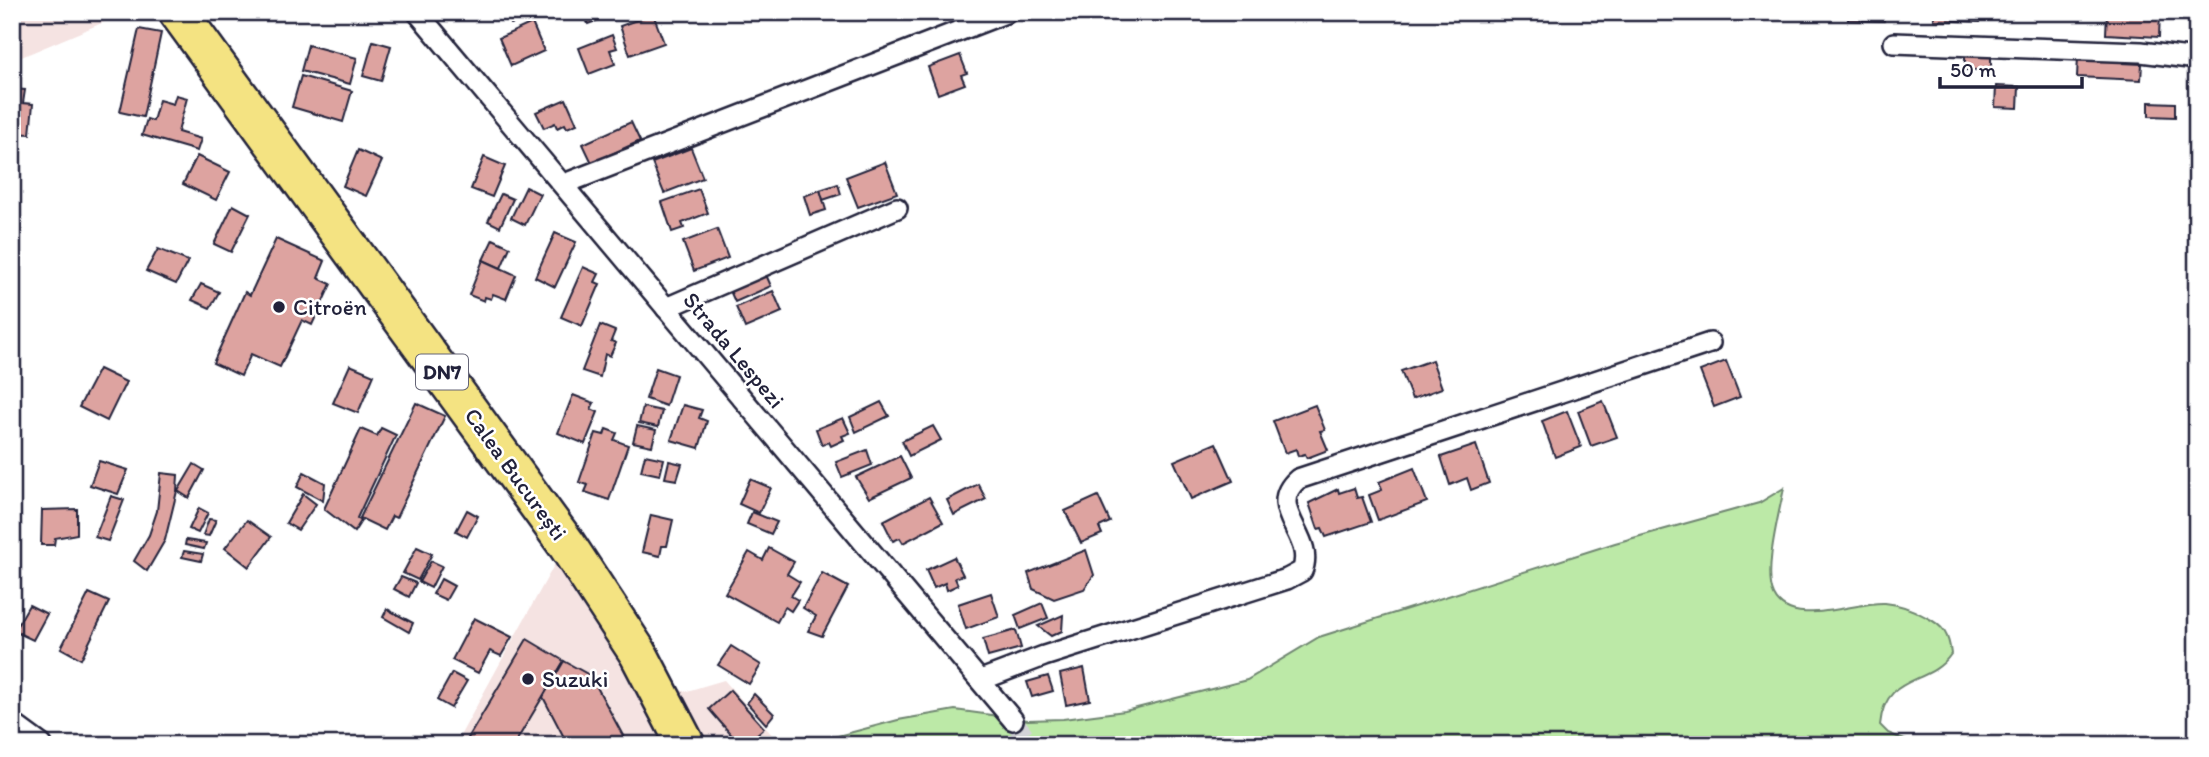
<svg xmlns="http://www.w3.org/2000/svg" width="2209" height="757" viewBox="0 0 2209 757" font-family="Itim,sans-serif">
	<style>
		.built { fill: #f5e3e2 }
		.green { fill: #bce9a7; stroke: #6f8671; stroke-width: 2 }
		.building { fill: #dda3a0; stroke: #22223b; stroke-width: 2 }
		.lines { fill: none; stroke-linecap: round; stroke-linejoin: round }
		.street-tunnel { stroke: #d3d3d8; stroke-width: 19; stroke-dasharray: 19 10; stroke-linecap: butt }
		.street-casing { stroke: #22223b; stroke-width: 24 }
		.highway-casing { stroke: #22223b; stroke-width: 42 }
		.street { stroke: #fff; stroke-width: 19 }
		.highway { stroke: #f4e382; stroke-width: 37 }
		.poi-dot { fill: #22223b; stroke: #fff; stroke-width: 2.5 }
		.labels { text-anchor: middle; stroke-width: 5; stroke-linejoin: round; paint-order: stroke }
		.shield { fill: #fff; stroke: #646476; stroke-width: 2 }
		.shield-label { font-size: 21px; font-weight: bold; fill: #22223b }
		.poi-label { font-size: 23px; fill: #22223b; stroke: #fff; text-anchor: start }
		.street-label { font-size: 23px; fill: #22223b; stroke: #fff }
	</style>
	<rect width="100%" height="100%" fill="#fff"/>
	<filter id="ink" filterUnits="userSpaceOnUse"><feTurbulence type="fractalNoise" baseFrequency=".0143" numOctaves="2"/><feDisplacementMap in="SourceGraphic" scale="14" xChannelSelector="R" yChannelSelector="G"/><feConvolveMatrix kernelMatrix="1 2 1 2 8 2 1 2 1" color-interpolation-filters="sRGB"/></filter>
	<g filter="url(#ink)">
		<g class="built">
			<path d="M12 12H128L12 61Z"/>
			<path d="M558 558 641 690 687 691 724 680 781 745H455Z"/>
		</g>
		<path class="green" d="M1784 488C1779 514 1763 573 1774 595 1791 630 1855 601 1885 603 1899 604 1914 610 1926 617 1944 626 1949 635 1951 654 1929 687 1885 672 1880 725L1888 733 1916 745H804L898 720 955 710 1028 720 1063 719 1125 711 1247 680 1319 637 1615 543 1759 503Z"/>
		<g class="building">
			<path d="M507 12H531L533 17 511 24Z"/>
			<path d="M583 12H620L588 24Z"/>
			<path d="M1848 12H1885L1884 21 1848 20Z"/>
			<path d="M1934 12H1980V22L1934 20Z"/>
			<path d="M2107 12H2160L2159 37 2106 34Z"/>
			<path d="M653 14 664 43 630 55 620 26Z"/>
			<path d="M532 23 544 51 511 66 499 38Z"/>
			<path d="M139 29 161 33 143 117 120 112Z"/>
			<path d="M612 35 617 48 610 50 615 64 589 74 579 48Z"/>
			<path d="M373 41 391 46 381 81 363 76Z"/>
			<path d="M308 45 357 58 350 84 301 71Z"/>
			<rect x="1965" y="52" width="26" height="18"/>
			<path d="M960 55 967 73 961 75 965 84 938 94 928 67Z"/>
			<path d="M2078 56 2124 58 2123 63 2142 64 2141 80 2077 77Z"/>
			<path d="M301 76 352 91 343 122 292 107Z"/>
			<path d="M1996 86 2019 87 2018 108 1995 107Z"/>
			<path d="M12 89 25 90 23 103 33 104 30 134 12 133Z"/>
			<path d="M176 95 187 98 178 132 201 139 197 151 142 135 147 119 153 121 159 100 173 104Z"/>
			<path d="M566 99 577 124 567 128 565 124 557 128 555 123 544 128 536 112Z"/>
			<path d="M2149 102 2175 103V117L2149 116Z"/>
			<path d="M631 122 640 141 592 163 583 144Z"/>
			<path d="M691 148 703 178 664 193 652 163Z"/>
			<path d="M358 150 382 161 366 196 343 186Z"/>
			<path d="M197 156 230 172 216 200 183 184Z"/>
			<path d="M484 157 505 166 492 197 471 189Z"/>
			<path d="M885 162 897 193 858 207 846 177Z"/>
			<path d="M838 184 841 194 823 200 820 190Z"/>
			<path d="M526 187 540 194 525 225 511 218Z"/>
			<path d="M699 189 708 213 682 223 684 228 672 232 662 202Z"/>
			<path d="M820 190 826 210 810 215 804 196Z"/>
			<path d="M501 194 513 199 500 227 488 221Z"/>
			<path d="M233 205 250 214 231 252 214 244Z"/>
			<path d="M717 229 728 258 694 271 683 242Z"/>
			<path d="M555 233 576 242 555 287 535 277Z"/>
			<path d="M276 239 325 261 318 278 331 284 312 325 302 320 280 367 251 354 241 376 213 363 245 292 250 295Z"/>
			<path d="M493 239 510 247 501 268 483 260Z"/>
			<path d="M158 249 188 261 176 284 146 271Z"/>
			<path d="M483 260 516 275 506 299 493 294 491 299 485 297 484 301 469 295Z"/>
			<path d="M583 267 599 274 595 282 600 284 582 326 561 317Z"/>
			<path d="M763 268 771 286 735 302 727 284Z"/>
			<path d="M201 284 219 292 210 308 192 300Z"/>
			<path d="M773 291 782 312 745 328 736 307Z"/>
			<path d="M600 325 615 331 611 341 616 343 610 356 605 354 600 377 582 371Z"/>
			<path d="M1432 360 1442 388 1412 399 1401 371Z"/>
			<path d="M1726 361 1740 397 1714 407 1700 371Z"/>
			<path d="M350 365 374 375 358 413 333 403Z"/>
			<path d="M656 368 676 375 666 406 646 399Z"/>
			<path d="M99 369 126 382 107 421 79 407Z"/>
			<path d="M573 395 594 403 591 409 598 412 585 444 558 433Z"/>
			<path d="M1603 401 1617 437 1591 446 1578 411Z"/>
			<path d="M881 402 889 416 856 432 850 417Z"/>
			<path d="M416 403 445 416 396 518 392 516 385 530 360 518Z"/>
			<path d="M683 405 702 410 699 418 707 421 699 448 671 440Z"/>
			<path d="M1315 405 1325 430 1320 431 1328 450 1307 458 1305 454 1298 456 1296 449 1285 453 1273 421Z"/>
			<path d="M643 407 662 411 658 427 639 423Z"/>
			<path d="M1567 411 1581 447 1555 457 1542 421Z"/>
			<path d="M843 418 850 433 842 436 844 440 831 446 829 442 822 445 816 429Z"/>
			<path d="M637 426 656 430 652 446 633 442Z"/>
			<path d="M933 426 941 440 909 456 902 441Z"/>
			<path d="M381 428 396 435 357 518 361 521 354 532 324 509 361 429 377 436Z"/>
			<path d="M606 429 617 433 614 440 628 445 609 500 585 492 588 485 579 482 596 433 604 435Z"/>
			<path d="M1216 443 1233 481 1191 499 1174 461Z"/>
			<path d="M1476 445 1489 483 1471 490 1467 478 1450 485 1441 457Z"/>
			<path d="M867 450 872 465 842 477 836 462Z"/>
			<path d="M645 455 664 459 660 475 641 471Z"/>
			<path d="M900 456 911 478 869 498 856 477Z"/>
			<path d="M99 461 128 470 118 494 90 485Z"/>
			<path d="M669 461 682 464 677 480 665 478Z"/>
			<path d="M194 464 204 470 189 498 178 491Z"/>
			<path d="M1414 468 1427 502 1378 520 1369 495 1382 490 1379 482Z"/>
			<path d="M304 472 325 483 323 501 297 487Z"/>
			<path d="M161 473 178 475 177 491 165 540 147 571 134 561 149 535 157 511Z"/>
			<path d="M750 479 771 488 759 513 739 504Z"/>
			<path d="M978 484 986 499 954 515 947 500Z"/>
			<path d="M1354 488 1357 498 1362 497 1371 522 1326 537 1322 528 1318 529 1309 503 1338 489 1339 493Z"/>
			<path d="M303 494 316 504 298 530 286 523Z"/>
			<path d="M111 496 124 500 108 541 95 537Z"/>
			<path d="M1098 496 1110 522 1099 527 1102 534 1081 543 1065 511Z"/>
			<path d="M929 497 943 522 903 543 900 538 893 541 883 521Z"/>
			<path d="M199 508 208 513 198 533 189 529Z"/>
			<path d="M77 509V534L55 538 54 545H41L42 510Z"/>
			<path d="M467 510 478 516 467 537 456 531Z"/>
			<path d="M752 512 777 522 771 534 747 524Z"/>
			<path d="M651 515 673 520 667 546H662L660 556 642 552Z"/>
			<path d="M209 519 216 520 209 536 203 535Z"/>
			<path d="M247 520 271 537 249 567 225 548Z"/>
			<path d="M186 540 206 543 204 549 185 545Z"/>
			<path d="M417 547 432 554 418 580 403 573Z"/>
			<path d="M769 548 794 562 787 574 800 582 791 596 798 600 791 611 785 607 777 622 725 593 749 552 763 560Z"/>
			<path d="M1086 550 1094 575 1084 589 1054 599 1033 589 1028 573Z"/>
			<path d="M184 551 203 554 201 561 182 557Z"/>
			<path d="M954 557 963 575 955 578 958 585 947 590 945 583 934 588 926 570Z"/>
			<path d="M431 561 442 566 431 588 419 582Z"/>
			<path d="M822 573 848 587 822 636 808 631 816 616 803 608Z"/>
			<path d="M401 577 416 583 409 597 394 589Z"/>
			<path d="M441 579 454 586 446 600 433 594Z"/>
			<path d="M89 593 109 602 81 659 61 648Z"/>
			<path d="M991 593 999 617 966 629 958 604Z"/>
			<path d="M1042 603 1048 618 1020 629 1015 615Z"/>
			<path d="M29 605 47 614 33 640 14 631Z"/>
			<path d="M387 609 413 623 409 632 383 617Z"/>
			<path d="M1063 615 1062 631 1051 636 1038 626Z"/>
			<path d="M474 618 512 637 501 656 490 651 478 673 452 660Z"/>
			<path d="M1016 630 1021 648 988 657 983 639Z"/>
			<path d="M527 639 564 661 514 745H464Z"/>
			<path d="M731 646 761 665 749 684 718 665Z"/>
			<path d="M564 661 591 676 628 745H568L543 697Z"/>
			<path d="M1084 668 1090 700 1066 705 1060 674Z"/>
			<path d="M452 673 467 681 451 708 437 700Z"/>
			<path d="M1048 676 1053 691 1032 697 1027 682Z"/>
			<path d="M730 690 764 728 745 745H740L709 709Z"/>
			<path d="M754 694 774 714 766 724 747 703Z"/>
		</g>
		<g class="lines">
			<path class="street-tunnel" d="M1013 720 1032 745"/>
			<defs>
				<g id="street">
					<path d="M417 12 1013 720"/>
					<path d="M1894 43 2141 52 2197 59"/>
					<path d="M564 184 1008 12"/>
					<path d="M666 308 897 208"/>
					<path d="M981 680 1044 656 1287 579 1302 571C1317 536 1263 509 1298 479L1710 343"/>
					<path d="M12 723 42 745"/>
				</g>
				<path id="highway" d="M178 12 567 545 638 653 686 745"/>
			</defs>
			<use href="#street" class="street-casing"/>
			<use href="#highway" class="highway-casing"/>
			<use href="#street" class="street"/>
			<use href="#highway" class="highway"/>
		</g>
	</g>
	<g class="poi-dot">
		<circle cx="279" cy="307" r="7"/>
		<circle cx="528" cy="679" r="7"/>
	</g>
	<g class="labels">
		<rect class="shield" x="416" y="354.5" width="52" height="35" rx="5"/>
		<g class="shield-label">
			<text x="442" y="379">DN7</text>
		</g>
		<g class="poi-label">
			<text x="293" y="315">Citroën</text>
			<text x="542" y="687">Suzuki</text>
		</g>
		<g class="street-label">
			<text transform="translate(734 350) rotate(50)" y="8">Strada Lespezi</text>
			<text transform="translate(516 474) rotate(54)" y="8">Calea București</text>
		</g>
	</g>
	<rect width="2209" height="757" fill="none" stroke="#fff" stroke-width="42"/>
	<rect x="21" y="21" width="2167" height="715" fill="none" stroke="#22223b" stroke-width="2.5" filter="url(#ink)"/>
	<path d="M1940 77v10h142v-10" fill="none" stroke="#22223b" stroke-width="3.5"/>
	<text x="1950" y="77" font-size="21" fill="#22223b" stroke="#ffffff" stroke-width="5" paint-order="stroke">50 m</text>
</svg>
